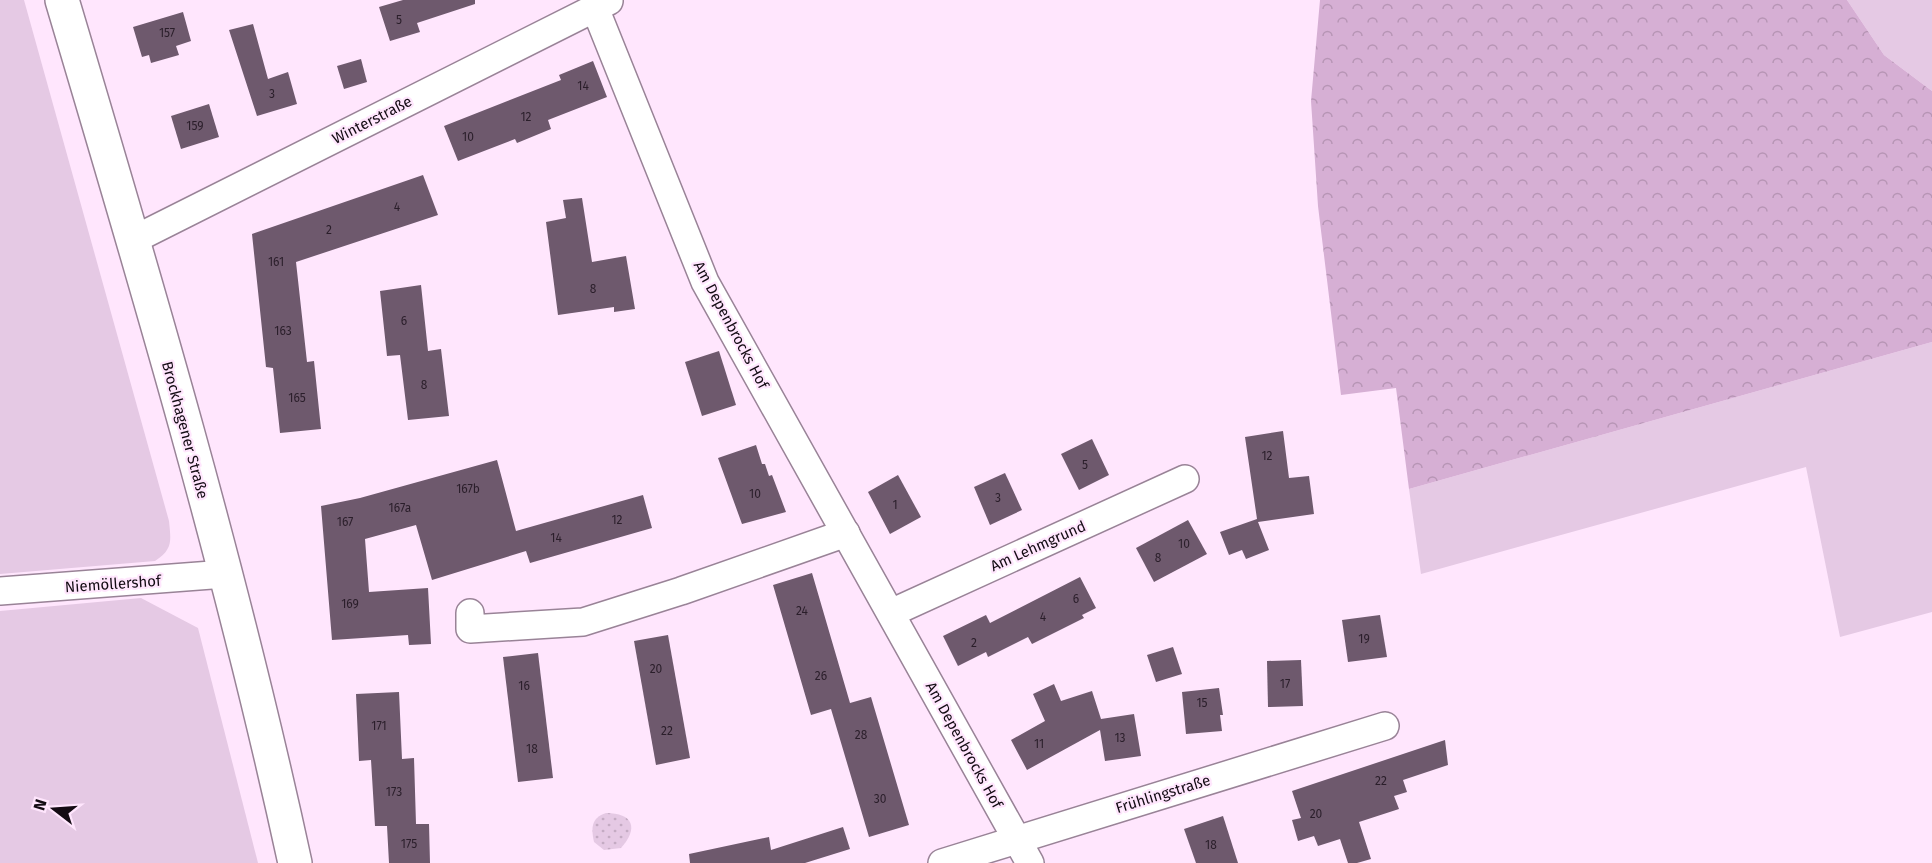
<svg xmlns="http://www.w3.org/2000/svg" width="1932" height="863" viewBox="0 0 1932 863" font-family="'Fira Sans',sans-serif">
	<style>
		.green { fill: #e5c9e4 }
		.forest { fill: url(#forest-crowns) }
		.park { fill: url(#park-dots) }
		.building { fill: #6e596d }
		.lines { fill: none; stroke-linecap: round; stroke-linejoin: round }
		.street-casing { stroke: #998397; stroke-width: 30 }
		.secondary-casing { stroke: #998397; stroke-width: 36 }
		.street { stroke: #fff; stroke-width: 27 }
		.secondary { stroke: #fff; stroke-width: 33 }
		.labels { text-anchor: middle; stroke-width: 4.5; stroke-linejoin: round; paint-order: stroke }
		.number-label { font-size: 12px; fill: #2a1e2a }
		.street-label { font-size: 15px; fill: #130b13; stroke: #ffe6fd }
	</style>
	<defs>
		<pattern id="forest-crowns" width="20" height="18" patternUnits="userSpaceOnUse" patternTransform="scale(1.5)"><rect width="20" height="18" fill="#d6afd4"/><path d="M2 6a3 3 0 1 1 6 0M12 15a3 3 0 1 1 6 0" fill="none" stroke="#b795b5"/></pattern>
		<pattern id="park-dots" width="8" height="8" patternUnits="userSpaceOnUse" patternTransform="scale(1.5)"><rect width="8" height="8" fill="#e5c9e4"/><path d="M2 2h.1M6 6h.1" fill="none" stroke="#c4abc3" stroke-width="1.8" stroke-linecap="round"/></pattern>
	</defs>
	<rect width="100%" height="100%" fill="#ffe6fd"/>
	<g class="green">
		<path d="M0 0H24L169 521C171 541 173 549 155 561L0 574Z"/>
		<path d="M1847 0H1932V91L1884 55Z"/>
		<path d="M1932 342V612L1840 637 1806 467 1421 574 1409 489Z"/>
		<path d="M141 598 198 628 258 863H0V611Z"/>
	</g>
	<path class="forest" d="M1320 0H1847L1884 55 1932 91V342L1409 489 1396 388 1341 395 1318 206 1311 101Z"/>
	<path class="park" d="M606 813C633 813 639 828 621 848L604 850 594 842C591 828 591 818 606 813Z"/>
	<g class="building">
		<path d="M403 0H475V4L417 23 420 32 390 41 379 7Z"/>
		<path d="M183 12 191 41 176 46 179 55 151 63 149 55 142 57 133 27Z"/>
		<path d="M253 24 268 79 288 72 297 104 257 116 229 30Z"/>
		<path d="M361 59 367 82 344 89 337 66Z"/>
		<path d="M593 61 607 97 548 120 551 129 517 143 515 139 458 161 444 126 561 80 559 75Z"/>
		<path d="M209 104 219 137 181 149 171 116Z"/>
		<path d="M423 175 438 215 296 262 307 362 314 361 321 429 280 433 273 368 266 367 252 234Z"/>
		<path d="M582 198 592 262 626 256 635 309 614 312V307L558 315 546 222 566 218 563 200Z"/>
		<path d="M421 285 428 351 441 349 449 416 408 420 400 355 387 356 380 291Z"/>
		<path d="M719 351 736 405 702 416 685 362Z"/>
		<path d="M1283 431 1289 478 1309 476 1314 514 1258 522 1269 550 1246 559 1242 550 1229 555 1220 532 1257 519 1245 437Z"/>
		<path d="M1092 439 1109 475 1079 490 1061 454Z"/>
		<path d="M756 445 762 464H765L769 476 772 475 786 512 742 524 718 458Z"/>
		<path d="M497 460 516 531 643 495 652 528 530 563 526 551 432 580 416 525 365 539 369 592 428 588 431 644 409 645 408 635 332 640 321 506 360 498Z"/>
		<path d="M1005 473 1022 510 990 525 974 487Z"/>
		<path d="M898 475 921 517 890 534 868 492Z"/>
		<path d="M1188 520 1207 554 1154 582 1136 548Z"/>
		<path d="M812 573 850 703 871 697 909 825 869 837 831 709 811 715 773 585Z"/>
		<path d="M1080 577 1096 608 1082 615 1084 618 1032 644 1028 637 988 657 986 652 958 666 943 636 986 615 990 623Z"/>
		<path d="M1380 615 1387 657 1348 662 1342 620Z"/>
		<path d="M668 635 690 758 656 765 634 641Z"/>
		<path d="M1173 647 1182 674 1156 682 1147 655Z"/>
		<path d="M538 653 553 778 518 782 503 657Z"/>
		<path d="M1301 660 1303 706 1268 707 1267 661Z"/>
		<path d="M1054 684 1061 701 1092 691 1101 719 1134 714 1141 756 1105 761 1100 730 1027 770 1011 740 1045 721 1033 694Z"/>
		<path d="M1219 688 1223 715H1220L1222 731 1186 734 1182 692Z"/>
		<path d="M399 692 402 759 414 758 416 824H429L430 863H389L387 826H375L371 760 359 761 356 694Z"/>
		<path d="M1445 740 1448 765 1403 780 1407 792 1394 796 1399 809 1359 822 1371 859 1357 863H1348L1340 839 1318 846 1314 836 1298 841 1292 820 1301 818 1292 791Z"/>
		<path d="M1223 816 1238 863H1196L1184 829Z"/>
		<path d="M843 827 850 849 805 863H690L689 854 769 837 771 850Z"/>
	</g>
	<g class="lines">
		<defs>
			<g id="street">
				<path d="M595 8 705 282 1030 863"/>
				<path d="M133 240 609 1"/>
				<path d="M0 591 225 574"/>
				<path d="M470 613V629L583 622 681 591 846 533"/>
				<path d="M891 613 1185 479"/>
				<path d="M942 863 1385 726"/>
			</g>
			<path id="secondary" d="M62 0C147 285 232 572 295 863"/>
		</defs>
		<use href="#street" class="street-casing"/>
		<use href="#secondary" class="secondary-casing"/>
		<use href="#street" class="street"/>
		<use href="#secondary" class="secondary"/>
	</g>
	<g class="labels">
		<g class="number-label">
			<text x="399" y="24">5</text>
			<text x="167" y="37">157</text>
			<text x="583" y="90">14</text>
			<text x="272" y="98">3</text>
			<text x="526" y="121">12</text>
			<text x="195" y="130">159</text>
			<text x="468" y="141">10</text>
			<text x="397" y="211">4</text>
			<text x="329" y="234">2</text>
			<text x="276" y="266">161</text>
			<text x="593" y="293">8</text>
			<text x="404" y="325">6</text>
			<text x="283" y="335">163</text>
			<text x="424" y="389">8</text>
			<text x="297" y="402">165</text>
			<text x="1267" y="460">12</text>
			<text x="1085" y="469">5</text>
			<text x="468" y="493">167b</text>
			<text x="755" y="498">10</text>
			<text x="998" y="502">3</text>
			<text x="895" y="509">1</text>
			<text x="400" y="512">167a</text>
			<text x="617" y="524">12</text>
			<text x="345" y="526">167</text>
			<text x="556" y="542">14</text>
			<text x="1184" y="548">10</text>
			<text x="1158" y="562">8</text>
			<text x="1076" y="603">6</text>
			<text x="350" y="608">169</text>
			<text x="802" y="615">24</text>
			<text x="1043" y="621">4</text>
			<text x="1364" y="643">19</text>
			<text x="974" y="647">2</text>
			<text x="656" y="673">20</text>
			<text x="821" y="680">26</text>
			<text x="1285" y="688">17</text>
			<text x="524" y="690">16</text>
			<text x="1202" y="707">15</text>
			<text x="379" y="730">171</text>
			<text x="667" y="735">22</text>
			<text x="861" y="739">28</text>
			<text x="1120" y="742">13</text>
			<text x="1039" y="748">11</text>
			<text x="532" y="753">18</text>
			<text x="1381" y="785">22</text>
			<text x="394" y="796">173</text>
			<text x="880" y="803">30</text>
			<text x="1316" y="818">20</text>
			<text x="409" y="848">175</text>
			<text x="1211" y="849">18</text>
		</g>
		<g class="street-label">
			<text transform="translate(372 120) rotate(-27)" y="5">Winterstraße</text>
			<text transform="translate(731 325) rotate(62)" y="5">Am Depenbrocks Hof</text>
			<text transform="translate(185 430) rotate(75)" y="5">Brockhagener Straße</text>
			<text transform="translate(1038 546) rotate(-24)" y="5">Am Lehmgrund</text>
			<text transform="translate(113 584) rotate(-4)" y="5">Niemöllershof</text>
			<text transform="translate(964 745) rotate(61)" y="5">Am Depenbrocks Hof</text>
			<text transform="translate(1163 794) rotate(-17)" y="5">Frühlingstraße</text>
		</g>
	</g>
	<g transform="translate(54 809) rotate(287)" stroke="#ffe6fd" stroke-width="4.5" paint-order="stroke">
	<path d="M0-4.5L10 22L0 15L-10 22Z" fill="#130b13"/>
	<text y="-9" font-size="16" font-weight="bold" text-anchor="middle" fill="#130b13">N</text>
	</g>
</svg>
